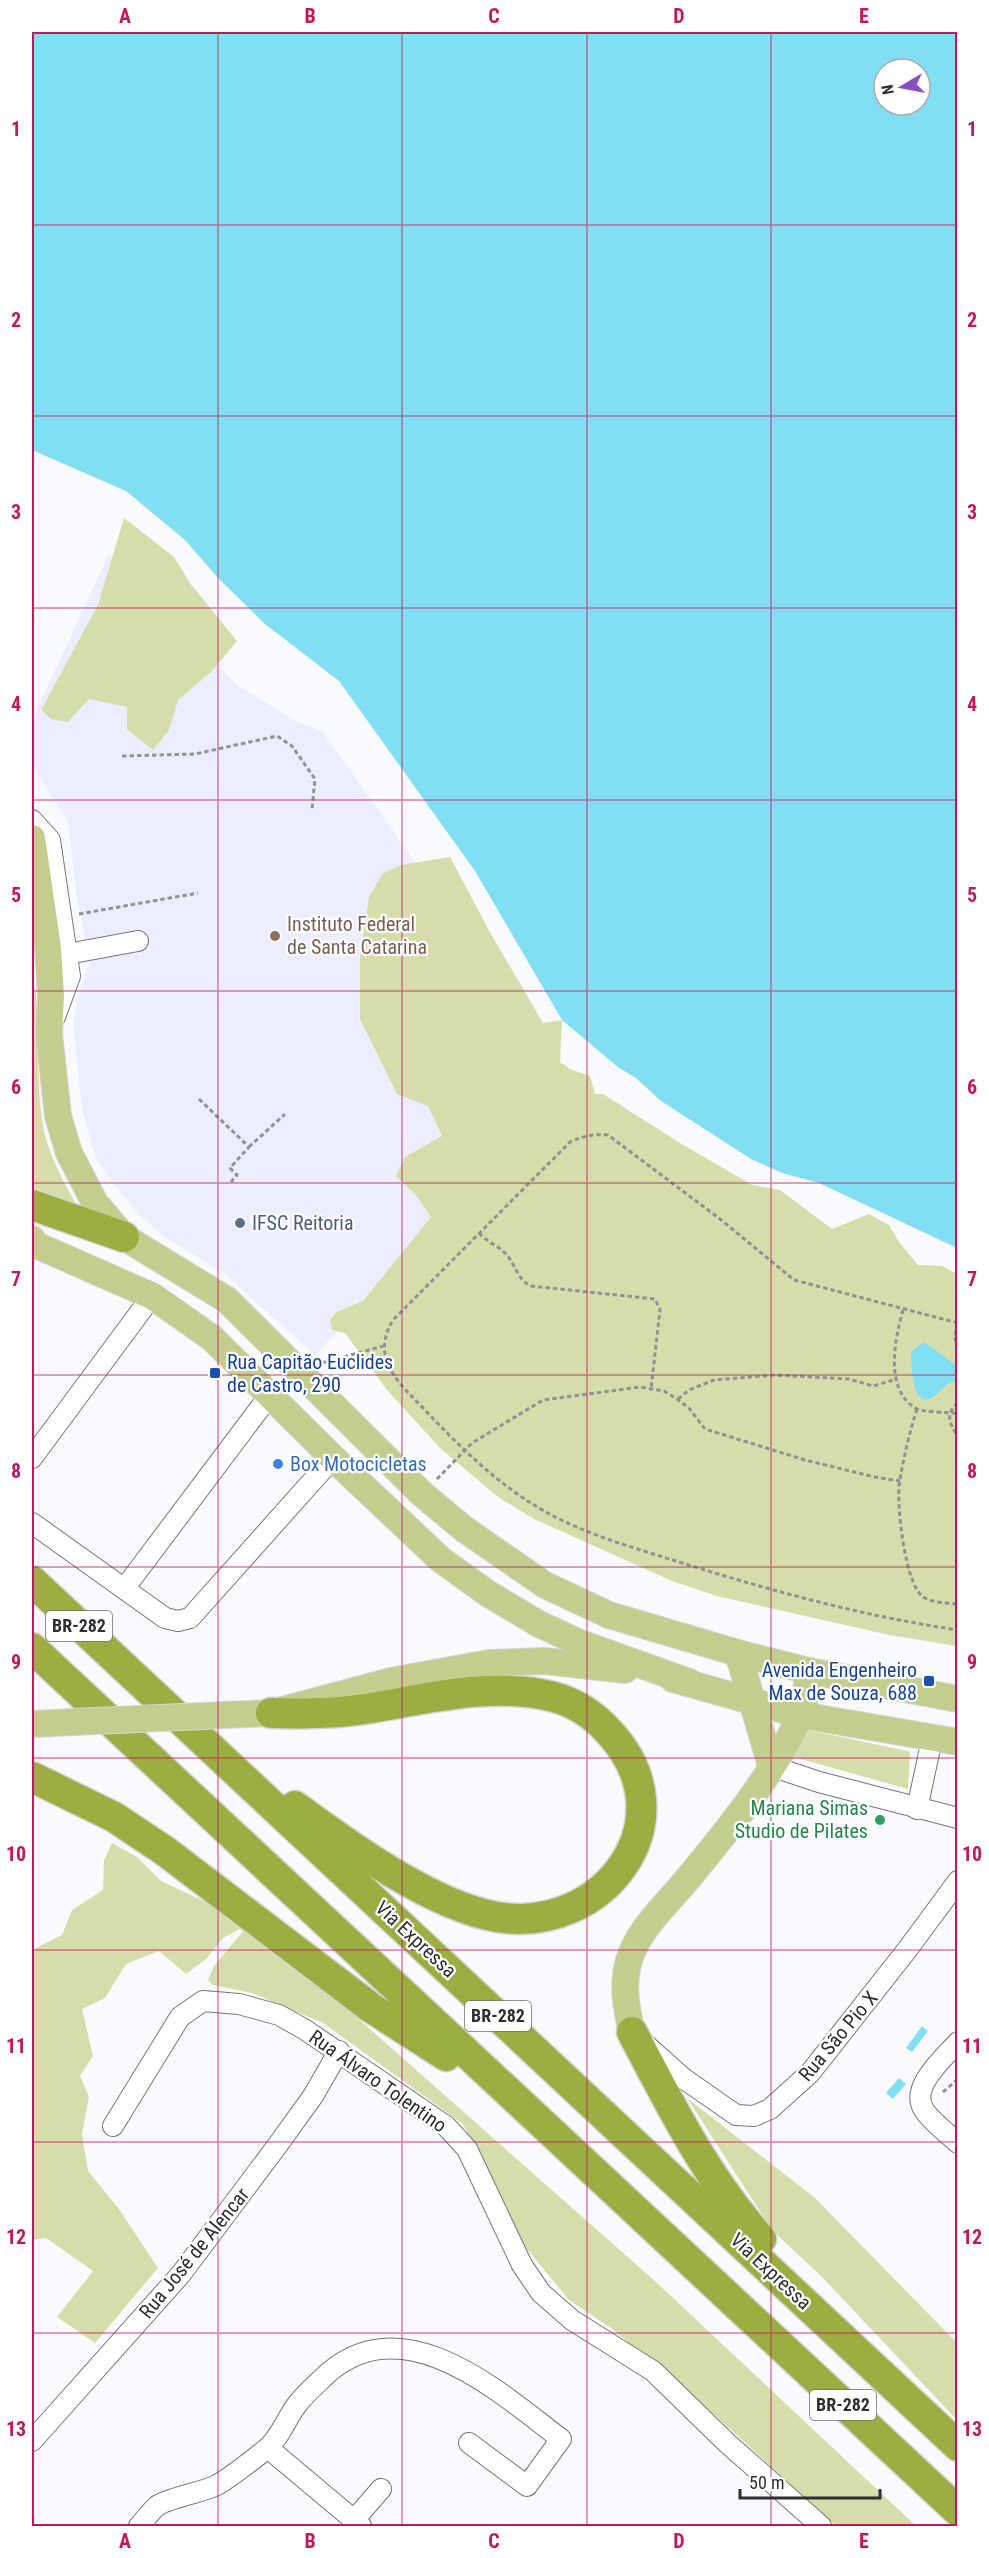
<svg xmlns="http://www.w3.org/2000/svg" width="989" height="2558" viewBox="0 0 989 2558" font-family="'Roboto Condensed',sans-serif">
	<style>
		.built { fill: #eceeff }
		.green { fill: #d7ddaa }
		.water { fill: #82def2; fill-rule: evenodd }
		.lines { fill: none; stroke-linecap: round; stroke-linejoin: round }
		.minor-casing { stroke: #74757e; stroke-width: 22 }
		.major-casing { stroke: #d5d5d6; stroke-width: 28 }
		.highway-casing { stroke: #d5d5d6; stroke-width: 33 }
		.path { stroke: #919295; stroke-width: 3; stroke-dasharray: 4.5 3; stroke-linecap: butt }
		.minor { stroke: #fff; stroke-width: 20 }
		.major { stroke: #c2ce8d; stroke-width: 26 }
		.highway { stroke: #9aae41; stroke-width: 30 }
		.major-bridge-casing { stroke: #d5d5d6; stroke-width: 28; stroke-linecap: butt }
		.major-bridge { stroke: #c2ce8d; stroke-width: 26 }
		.grid { fill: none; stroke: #c2185b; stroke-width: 1.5; stroke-opacity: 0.55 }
		.education-dot { fill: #8d6e63; stroke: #fff; stroke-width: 2 }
		.service-dot { fill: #5c6f8a; stroke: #fff; stroke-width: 2 }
		.transit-dot { fill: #1a4fb4; stroke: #fff; stroke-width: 2 }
		.shop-dot { fill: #3f7fe0; stroke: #fff; stroke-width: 2 }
		.leisure-dot { fill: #2e9e5b; stroke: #fff; stroke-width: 2 }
		.labels { text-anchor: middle; stroke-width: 4.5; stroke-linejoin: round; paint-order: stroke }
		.shield { fill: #fff; stroke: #6d6d70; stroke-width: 1.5 }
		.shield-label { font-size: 18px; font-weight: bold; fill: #2e2f32 }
		.education-label { font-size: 20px; fill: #785e54; stroke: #fff; text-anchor: start }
		.service-label { font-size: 20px; fill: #4e5e75; stroke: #fff; text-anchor: start }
		.transit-label { font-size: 20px; fill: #164399; stroke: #fff; text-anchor: start }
		.shop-label { font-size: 20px; fill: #366cbe; stroke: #fff; text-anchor: start }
		.leisure-label { font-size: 20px; fill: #27864d; stroke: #fff; text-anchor: end }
		.street-label { font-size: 20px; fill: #2e2f32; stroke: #fff }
		.neatline { fill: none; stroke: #c2185b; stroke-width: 2 }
		.grid-label { font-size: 20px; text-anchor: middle; font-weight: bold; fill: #c2185b }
	</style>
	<rect width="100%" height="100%" fill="#f9fafe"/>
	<path class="built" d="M109 554 236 684 294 720 323 732 449 909 565 1095 315 1355 226 1275 162 1235 134 1210 96 1160 82 1108 73 1022 81 987 90 962 77 898 68 822 32 766V720Z"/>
	<g class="green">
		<path d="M124 518 174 557 190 583 237 641 211 672 178 700 169 730 153 750 127 729V707L89 699 68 722 51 719 41 710 98 605Z"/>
		<path d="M450 857 491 934 543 1023 562 1020 560 1062 570 1069 590 1076 595 1094H603L680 1143 752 1185 780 1190 832 1229 869 1214 889 1225 899 1242 918 1265 942 1266 957 1274V1646L889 1635 717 1596 672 1581 534 1519 498 1497 440 1448 387 1390 345 1333 332 1330 330 1320 336 1312 363 1301 431 1217 416 1195 396 1176 405 1157 442 1136 428 1106 397 1094 360 1019V958L369 897 382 874 401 865Z"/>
		<path d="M35 982C39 1025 36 1069 41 1112 44 1148 63 1181 80 1211L32 1190V1026Z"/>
		<path d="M807 1730 908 1751 910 1753 908 1789 790 1756Z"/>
		<path d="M112 1843 137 1857 161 1881 250 1923 656 2282 916 2526H836L717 2417 611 2328 569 2300 526 2248 463 2124 323 2023 252 1993 213 1985 208 1980 214 1966 249 1924 223 1938 206 1959 186 1974 159 1951 126 1964 105 1998 82 2009 93 2056 80 2076 89 2097 82 2134 88 2171 119 2209 158 2268 95 2343 57 2317 93 2271 46 2238 32 2240V1950L62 1935 72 1910 103 1890 104 1860Z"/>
		<path d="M687 2098 815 2198 957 2343V2420L822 2277 772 2230Z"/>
	</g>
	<g class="water">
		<path d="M32 32H957V1248L819 1183 782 1173 751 1159 661 1101 636 1078 619 1068 562 1020 475 871 339 681 265 624 219 579 185 540 126 491 32 450ZM884 69H920V105H884Z"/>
		<path d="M922 1343H926L957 1366V1381C945 1383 944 1389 934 1396 911 1413 912 1363 911 1352Z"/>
		<path d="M922 2026 928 2031 912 2052 906 2048Z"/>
		<path d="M899 2078 906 2084 893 2099 886 2093Z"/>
	</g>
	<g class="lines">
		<defs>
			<g id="minor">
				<path d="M32 820 50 840 70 976 55 1017"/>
				<path d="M67 954 138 941"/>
				<path d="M32 1458 152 1296"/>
				<path d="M32 1523 165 1618 178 1621 190 1618 333 1458"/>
				<path d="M124 1589 269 1396"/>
				<path d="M771 1766 819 1782 958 1818"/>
				<path d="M917 1809 932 1739"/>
				<path d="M958 2042C944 2058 909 2087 924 2110 932 2122 947 2133 958 2143"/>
				<path d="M645 2044 683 2078 736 2115 754 2116 770 2109 810 2073 907 1950 958 1881"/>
				<path d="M113 2126 180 2017 203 2001 239 2004 279 2015 304 2029 446 2126 467 2149 522 2265 541 2293 572 2320 653 2371 727 2443 821 2526"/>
				<path d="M32 2441 181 2274 277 2146 313 2096 339 2051"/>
				<path d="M268 2448 361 2526"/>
				<path d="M354 2520 381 2489"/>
				<path d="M139 2526C145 2520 150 2512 157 2506 168 2498 201 2493 217 2485 234 2475 250 2462 265 2450 280 2439 287 2416 299 2402 307 2392 319 2382 328 2373 405 2306 499 2392 561 2439L527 2486 469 2443"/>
			</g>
			<g id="major">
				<path d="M32 838 48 948 51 996 49 1034 58 1116 69 1153 95 1203 124 1237 227 1300 422 1494 464 1529 545 1585 609 1615 738 1653 809 1671 958 1699"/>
				<path d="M32 1239 36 1245 152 1296 212 1338 333 1458 440 1559 487 1593 539 1624 580 1643 689 1682"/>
				<path d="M738 1653 771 1766"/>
				<path d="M673 1679 801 1715 958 1742"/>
				<path d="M224 1715 271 1713 391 1681 489 1663 545 1661 625 1670"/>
				<path d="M632 2032C626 2008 622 1985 629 1960 638 1930 665 1906 685 1882 725 1834 774 1774 800 1716 806 1703 806 1685 809 1671"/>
			</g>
			<g id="highway">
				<path d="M32 1205 124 1237"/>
				<path d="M32 1581 958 2446"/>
				<path d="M32 1648 958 2511"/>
				<path d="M271 1713C303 1714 334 1714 365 1709 428 1699 490 1681 554 1697 576 1703 595 1716 610 1733 690 1820 604 1935 497 1917 432 1906 348 1845 295 1806"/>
				<path d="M32 1777 114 1817 165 1851 370 2007 446 2056"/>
				<path d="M632 2032C671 2106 705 2176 761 2239"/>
			</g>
		</defs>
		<use href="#minor" class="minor-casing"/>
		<use href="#major" class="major-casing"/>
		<use href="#highway" class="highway-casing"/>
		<g class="path">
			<path d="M122 756 195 754 277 736 292 746 315 779 312 810"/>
			<path d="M79 914 198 893"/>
			<path d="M199 1099 249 1147 230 1168 237 1175 231 1182"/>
			<path d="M249 1147 285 1114"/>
			<path d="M479 1233C487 1242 499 1246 507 1255 515 1265 518 1280 531 1286L655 1299 660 1310 651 1389"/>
			<path d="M903 1310C895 1339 884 1388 915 1408 922 1412 948 1413 958 1413"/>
			<path d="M957 1323 955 1339 958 1346"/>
			<path d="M958 1323 794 1280 720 1219 608 1135C592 1134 584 1136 570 1142L393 1320C370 1358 398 1382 424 1409 460 1447 497 1484 544 1511 585 1534 631 1547 676 1561 768 1590 862 1616 958 1630"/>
			<path d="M322 1363 383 1346"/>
			<path d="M678 1399 689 1390 714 1380 775 1375 849 1379 873 1386 897 1379"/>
			<path d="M958 1403C945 1414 949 1423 958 1436"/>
			<path d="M917 1409C910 1430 902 1464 899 1486 897 1508 905 1582 922 1596 931 1603 947 1603 958 1604"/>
			<path d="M437 1479 472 1443 543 1400 640 1387 664 1391 677 1399 689 1408 705 1429 805 1460 875 1477 900 1481"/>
			<path d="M943 2092 958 2079"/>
		</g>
		<use href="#minor" class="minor"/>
		<use href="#major" class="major"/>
		<use href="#highway" class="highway"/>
		<defs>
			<path id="major-bridge" d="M32 1724 224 1715"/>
		</defs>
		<use href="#major-bridge" class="major-bridge-casing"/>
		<use href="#major-bridge" class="major-bridge"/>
	</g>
	<path class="grid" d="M218 32V2526M402 32V2526M587 32V2526M771 32V2526M32 225H958M32 416H958M32 608H958M32 800H958M32 991H958M32 1183H958M32 1375H958M32 1567H958M32 1758H958M32 1950H958M32 2142H958M32 2333H958"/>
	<circle class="education-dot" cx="275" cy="936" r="6"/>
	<circle class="service-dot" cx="240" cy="1223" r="6"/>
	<g class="transit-dot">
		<rect x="209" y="1367" width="12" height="12" rx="3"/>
		<rect x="923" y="1675" width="12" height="12" rx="3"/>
	</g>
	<circle class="shop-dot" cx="278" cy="1464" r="6"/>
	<circle class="leisure-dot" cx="880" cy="1820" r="6"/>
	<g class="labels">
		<g class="shield">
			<rect x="46" y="1611" width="66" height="30" rx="4.5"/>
			<rect x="465" y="2001" width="66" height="30" rx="4.5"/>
			<rect x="810" y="2390" width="66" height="30" rx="4.5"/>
		</g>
		<g class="shield-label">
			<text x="79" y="1632">BR-282</text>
			<text x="498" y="2022">BR-282</text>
			<text x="843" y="2411">BR-282</text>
		</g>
		<g class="education-label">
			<text x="287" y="931">Instituto Federal<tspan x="287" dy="23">de Santa Catarina</tspan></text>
		</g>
		<g class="service-label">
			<text x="252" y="1230">IFSC Reitoria</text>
		</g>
		<g class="transit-label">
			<text x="227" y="1369">Rua Capitão Euclides<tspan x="227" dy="23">de Castro, 290</tspan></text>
			<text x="917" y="1677" text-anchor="end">Avenida Engenheiro<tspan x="917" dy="23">Max de Souza, 688</tspan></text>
		</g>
		<g class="shop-label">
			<text x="290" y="1471">Box Motocicletas</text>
		</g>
		<g class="leisure-label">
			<text x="868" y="1815">Mariana Simas<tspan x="868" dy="23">Studio de Pilates</tspan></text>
		</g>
		<g class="street-label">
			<text transform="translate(416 1939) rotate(43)" y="7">Via Expressa</text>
			<text transform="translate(838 2036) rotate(-50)" y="7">Rua São Pio X</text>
			<text transform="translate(378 2081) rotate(35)" y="7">Rua Álvaro Tolentino</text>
			<text transform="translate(194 2253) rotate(-51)" y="7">Rua José de Alencar</text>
			<text transform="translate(771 2271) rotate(43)" y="7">Via Expressa</text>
		</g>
	</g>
	<rect width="989" height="2558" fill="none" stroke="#ffffff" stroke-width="66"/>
	<g transform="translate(902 87) rotate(260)"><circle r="28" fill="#ffffff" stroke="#abacad" stroke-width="1.5"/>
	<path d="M0-4.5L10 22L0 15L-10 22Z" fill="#884ec5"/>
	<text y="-9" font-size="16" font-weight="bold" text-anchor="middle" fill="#2e2f32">N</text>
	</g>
	<path d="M740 2489v9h140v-9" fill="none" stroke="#2e2f32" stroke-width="3"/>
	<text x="749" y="2489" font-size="18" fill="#2e2f32" stroke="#ffffff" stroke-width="4.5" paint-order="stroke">50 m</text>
	<rect x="33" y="33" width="923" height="2492" class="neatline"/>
	<g class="grid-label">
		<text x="125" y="23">A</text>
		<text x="310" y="23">B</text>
		<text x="494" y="23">C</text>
		<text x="679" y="23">D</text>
		<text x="864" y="23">E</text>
		<text x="16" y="136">1</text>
		<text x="972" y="136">1</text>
		<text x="16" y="327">2</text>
		<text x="972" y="327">2</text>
		<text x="16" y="519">3</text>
		<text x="972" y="519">3</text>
		<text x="16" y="711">4</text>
		<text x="972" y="711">4</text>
		<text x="16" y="902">5</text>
		<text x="972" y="902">5</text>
		<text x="16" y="1094">6</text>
		<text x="972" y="1094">6</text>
		<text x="16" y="1286">7</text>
		<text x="972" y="1286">7</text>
		<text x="16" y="1478">8</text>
		<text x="972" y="1478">8</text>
		<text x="16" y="1669">9</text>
		<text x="972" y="1669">9</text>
		<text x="16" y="1861">10</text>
		<text x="972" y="1861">10</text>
		<text x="16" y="2053">11</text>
		<text x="972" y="2053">11</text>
		<text x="16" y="2244">12</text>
		<text x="972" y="2244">12</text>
		<text x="16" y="2436">13</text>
		<text x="972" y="2436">13</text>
		<text x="125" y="2548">A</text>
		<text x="310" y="2548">B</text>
		<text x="494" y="2548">C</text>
		<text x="679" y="2548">D</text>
		<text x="864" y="2548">E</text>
	</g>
</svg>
